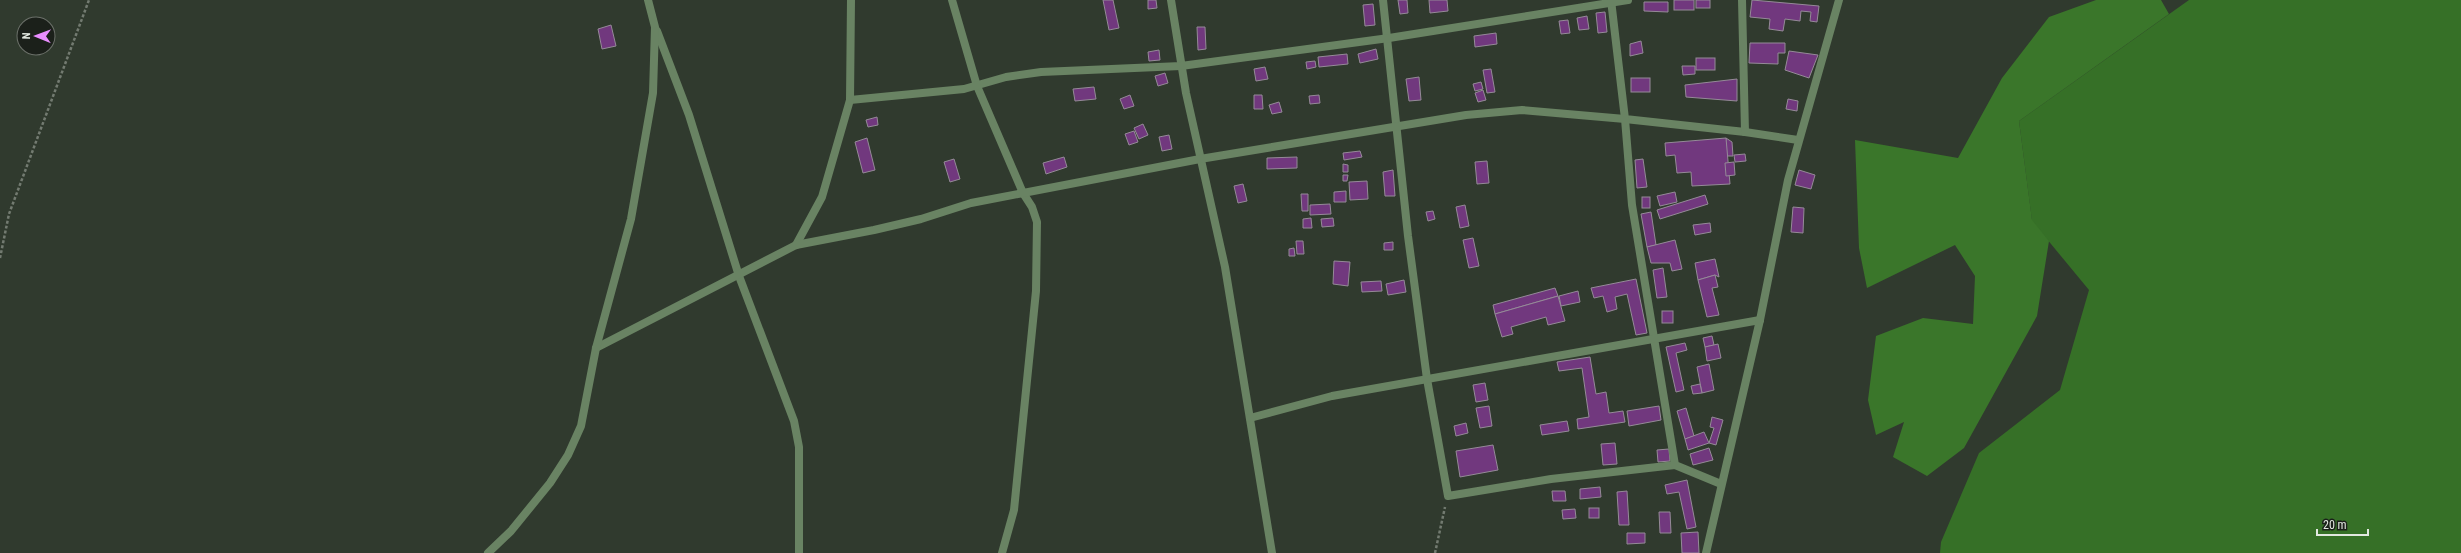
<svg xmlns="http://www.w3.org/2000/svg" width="2461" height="553" viewBox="0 0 2461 553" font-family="'Roboto Condensed',sans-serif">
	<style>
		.green { fill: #367027 }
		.forest { fill: #3a762a }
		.building { fill: #71387e; stroke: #958a98 }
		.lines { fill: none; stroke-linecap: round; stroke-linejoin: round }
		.path { stroke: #737b71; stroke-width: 2.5; stroke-dasharray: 3 2; stroke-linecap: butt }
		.minor { stroke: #698363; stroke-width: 8 }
	</style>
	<rect width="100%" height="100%" fill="#303a2e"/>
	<path class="green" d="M2189 0H2461V553H1940L1941 542 1979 453 2060 390 2089 290 2032 221 2019 121Z"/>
	<path class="forest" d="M2096 0H2161L2169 14 2019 121 2032 220 2049 241 2037 316 1964 448 1927 476 1893 457 1904 422 1876 435 1868 400 1876 336 1923 318 1973 324 1975 276 1955 245 1867 288 1859 248 1855 140 1958 158 2002 78 2049 17Z"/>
	<g class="building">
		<path d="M1103 0H1113L1119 28 1109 30Z"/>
		<path d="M1148 0H1156L1157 8 1148 9Z"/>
		<path d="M1398 0H1407L1408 13 1400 14Z"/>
		<path d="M1429 0H1447L1448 11 1430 13Z"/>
		<rect x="1674" y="0" width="20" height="10"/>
		<rect x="1696" y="0" width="14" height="8"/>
		<path d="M1752 0 1819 6 1817 22 1810 21 1811 12 1801 11 1800 21 1785 19 1783 31 1769 29 1770 19 1750 17Z"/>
		<path d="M1644 2H1668V12L1644 11Z"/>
		<path d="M1373 4 1375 25 1365 26 1363 5Z"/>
		<path d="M1605 12 1607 32 1598 33 1596 13Z"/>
		<path d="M1587 16 1589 29 1579 30 1577 18Z"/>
		<path d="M1568 20 1570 33 1561 34 1559 21Z"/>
		<path d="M611 25 616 46 602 49 598 29Z"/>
		<path d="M1197 27H1205L1206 49 1198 50Z"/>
		<path d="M1496 33 1497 44 1475 47 1474 36Z"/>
		<path d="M1641 41 1643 53 1630 56V44Z"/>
		<path d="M1750 43H1785V53H1778V64L1749 63Z"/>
		<path d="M1376 49 1378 59 1360 63 1358 54Z"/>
		<path d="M1159 50 1160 60 1149 61 1148 52Z"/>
		<path d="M1789 51 1818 55 1809 78 1785 70Z"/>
		<path d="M1347 54 1348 64 1319 67 1318 57Z"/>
		<rect x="1696" y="58" width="19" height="12"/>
		<path d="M1315 61 1316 67 1307 69 1306 62Z"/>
		<path d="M1682 66H1695V74L1683 75Z"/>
		<path d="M1265 67 1268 79 1256 81 1254 69Z"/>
		<path d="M1491 69 1495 92 1487 93 1483 70Z"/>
		<path d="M1165 73 1168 83 1158 86 1155 76Z"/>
		<path d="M1419 77 1421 100 1409 101 1406 79Z"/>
		<rect x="1631" y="78" width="19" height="14"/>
		<path d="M1737 79V101L1686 97 1685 85Z"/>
		<path d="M1481 82 1483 89 1475 91 1473 84Z"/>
		<path d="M1094 87 1096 99 1075 101 1073 89Z"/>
		<path d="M1483 90 1486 100 1478 102 1475 93Z"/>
		<path d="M1130 95 1134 106 1124 109 1120 99Z"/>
		<path d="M1254 95H1262L1263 109H1254Z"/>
		<path d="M1319 95 1320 103 1310 104 1309 96Z"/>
		<path d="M1788 99 1798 101 1797 111 1786 109Z"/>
		<path d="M1279 102 1282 112 1272 114 1269 105Z"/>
		<path d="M877 117 878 125 868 127 866 120Z"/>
		<path d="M1143 124 1148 135 1139 139 1134 128Z"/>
		<path d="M1134 131 1138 142 1129 145 1125 134Z"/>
		<path d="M1169 135 1172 149 1162 151 1159 137Z"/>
		<path d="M867 138 875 170 863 173 855 142Z"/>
		<path d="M1726 138 1732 142 1733 156H1724Z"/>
		<path d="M1726 138 1730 184 1692 186 1691 172 1677 173 1675 155 1666 156 1665 143Z"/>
		<path d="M1360 151 1362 157 1344 160 1343 153Z"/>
		<path d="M1745 154 1746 161 1735 162 1734 155Z"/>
		<path d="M1064 157 1067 167 1046 174 1043 163Z"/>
		<path d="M1297 157V168L1267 169V158Z"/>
		<path d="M954 159 960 179 950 182 944 162Z"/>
		<path d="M1643 159 1647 187 1637 188 1635 160Z"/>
		<path d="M1487 161 1489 183 1477 184 1475 162Z"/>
		<path d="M1734 162 1735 175 1726 176 1725 163Z"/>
		<path d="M1343 164 1348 165V172H1343Z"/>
		<path d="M1393 170 1395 196H1385L1383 172Z"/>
		<path d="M1799 170 1815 175 1811 189 1795 185Z"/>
		<path d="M1343 175H1348L1347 181H1343Z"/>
		<path d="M1367 181 1368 199 1350 200 1349 182Z"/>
		<path d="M1243 184 1247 201 1238 203 1234 186Z"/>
		<path d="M1346 191V202H1334V192Z"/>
		<path d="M1675 192 1677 202 1660 206 1657 196Z"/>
		<path d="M1301 194H1308V211H1302Z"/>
		<path d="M1705 195 1708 204 1660 219 1657 210Z"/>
		<rect x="1642" y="197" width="8" height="11"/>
		<path d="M1330 204 1331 214 1310 215V205Z"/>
		<path d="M1465 205 1469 226 1460 228 1456 207Z"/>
		<path d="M1793 207 1804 208 1803 233 1791 232Z"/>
		<path d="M1433 211 1435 219 1428 221 1426 212Z"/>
		<path d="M1651 212 1656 245 1647 247 1641 214Z"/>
		<path d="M1311 218 1312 228H1303V219Z"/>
		<path d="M1333 218 1334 226 1322 227 1321 219Z"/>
		<path d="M1710 223 1711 232 1695 235 1693 225Z"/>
		<path d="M1473 238 1479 266 1469 268 1463 240Z"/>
		<path d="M1675 240 1682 269 1672 271 1670 263H1651L1647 247Z"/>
		<path d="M1296 241H1303L1304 254H1297Z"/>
		<path d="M1393 242V250H1384V243Z"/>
		<path d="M1294 248 1295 256H1289V249Z"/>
		<path d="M1715 259 1719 277 1715 275 1698 280 1695 263Z"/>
		<path d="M1334 261 1350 262 1348 286 1333 284Z"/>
		<path d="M1663 268 1667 297 1657 298 1653 270Z"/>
		<path d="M1715 275 1718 287 1712 288 1719 315 1707 317 1698 280Z"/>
		<path d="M1636 279 1647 333 1636 335 1627 294 1615 297 1617 309 1607 312 1603 296 1594 298 1591 288Z"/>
		<path d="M1404 280 1406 292 1388 295 1386 284Z"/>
		<path d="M1381 281 1382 291 1362 292 1361 282Z"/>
		<path d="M1555 288 1558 296 1495 314 1493 305Z"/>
		<path d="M1578 291 1580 302 1561 306 1559 296Z"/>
		<path d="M1558 296 1565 321 1548 325 1546 317 1511 327 1513 334 1502 337 1495 314Z"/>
		<rect x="1662" y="311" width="11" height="12"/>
		<path d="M1712 336 1714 345 1705 347 1703 338Z"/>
		<path d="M1685 343 1687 350 1676 353 1684 390 1676 392 1666 347Z"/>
		<path d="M1718 344 1721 358 1707 361 1705 347Z"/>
		<path d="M1590 357 1596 394 1606 392 1609 413 1623 411 1625 422 1578 429 1577 419 1589 417 1582 368 1559 371 1557 362Z"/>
		<path d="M1709 364 1714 390 1702 393 1697 367Z"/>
		<path d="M1485 383 1488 400 1476 402 1473 385Z"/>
		<path d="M1700 384 1702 393 1693 394 1691 386Z"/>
		<path d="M1489 406 1492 426 1480 428 1476 408Z"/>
		<path d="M1659 406 1661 420 1629 426 1627 411Z"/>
		<path d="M1686 408 1694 436 1685 439 1677 411Z"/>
		<path d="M1712 417 1723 420 1716 445 1709 443 1714 428 1710 427Z"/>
		<path d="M1567 421 1569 431 1542 435 1540 425Z"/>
		<path d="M1466 423 1468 433 1456 436 1454 426Z"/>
		<path d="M1704 432 1709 443 1688 450 1685 439Z"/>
		<path d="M1615 443 1617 464 1603 465 1601 444Z"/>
		<path d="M1493 445 1498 470 1460 477 1456 451Z"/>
		<path d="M1709 448 1713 460 1693 465 1690 454Z"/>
		<path d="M1669 449 1670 461 1658 462 1657 450Z"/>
		<path d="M1687 480 1696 527 1687 529 1679 492 1667 494 1665 485Z"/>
		<path d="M1600 487 1601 497 1580 499V489Z"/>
		<path d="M1552 491H1565L1566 501H1553Z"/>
		<path d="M1627 491 1629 525H1619L1617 492Z"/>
		<rect x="1589" y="508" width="10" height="10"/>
		<path d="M1575 509 1576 518 1563 519 1562 510Z"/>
		<path d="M1659 512H1670L1671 533H1660Z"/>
		<path d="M1698 532 1699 553H1682L1681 533Z"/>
		<path d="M1627 533H1645V543L1627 544Z"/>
	</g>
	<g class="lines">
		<g class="path">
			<path d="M0 258 9 214 89 0"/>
			<path d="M1435 553 1445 507"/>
		</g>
		<g class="minor">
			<path d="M952 0 977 86 1023 193 1032 207 1037 222 1036 291 1014 510 1002 553"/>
			<path d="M1171 0 1186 93 1225 267 1272 553"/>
			<path d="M1383 0 1408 236 1427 379 1448 496 1551 479 1675 465"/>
			<path d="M1611 0 1625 119 1745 132 1742 0"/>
			<path d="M657 31 689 115 739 276 794 421 799 447V553"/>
			<path d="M850 100 964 89 1006 77 1041 72 1181 66 1389 38 1628 0"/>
			<path d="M1745 132 1798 140"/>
			<path d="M796 245 822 197 850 100 851 0"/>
			<path d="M596 348 796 245 874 230 921 219 971 203 1200 159 1466 115 1522 110 1625 119 1632 205 1675 465 1721 484"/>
			<path d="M1250 418 1332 396 1760 320"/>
			<path d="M488 553 511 531 550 483 568 455 581 426 596 348 631 219 653 93 655 27 648 0"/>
			<path d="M1706 553 1760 320 1788 180 1839 0"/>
		</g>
	</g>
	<g transform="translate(36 36) rotate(271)"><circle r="19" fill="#1b201a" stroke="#6b7069"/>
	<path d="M0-3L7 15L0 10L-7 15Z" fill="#e98dfe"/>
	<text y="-6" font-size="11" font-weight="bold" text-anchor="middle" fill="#e2e8e0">N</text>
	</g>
	<path d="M2317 529v6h51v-6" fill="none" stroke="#e2e8e0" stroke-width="2"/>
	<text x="2323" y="529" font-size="12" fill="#e2e8e0" stroke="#1b201a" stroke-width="3" paint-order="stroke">20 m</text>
</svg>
